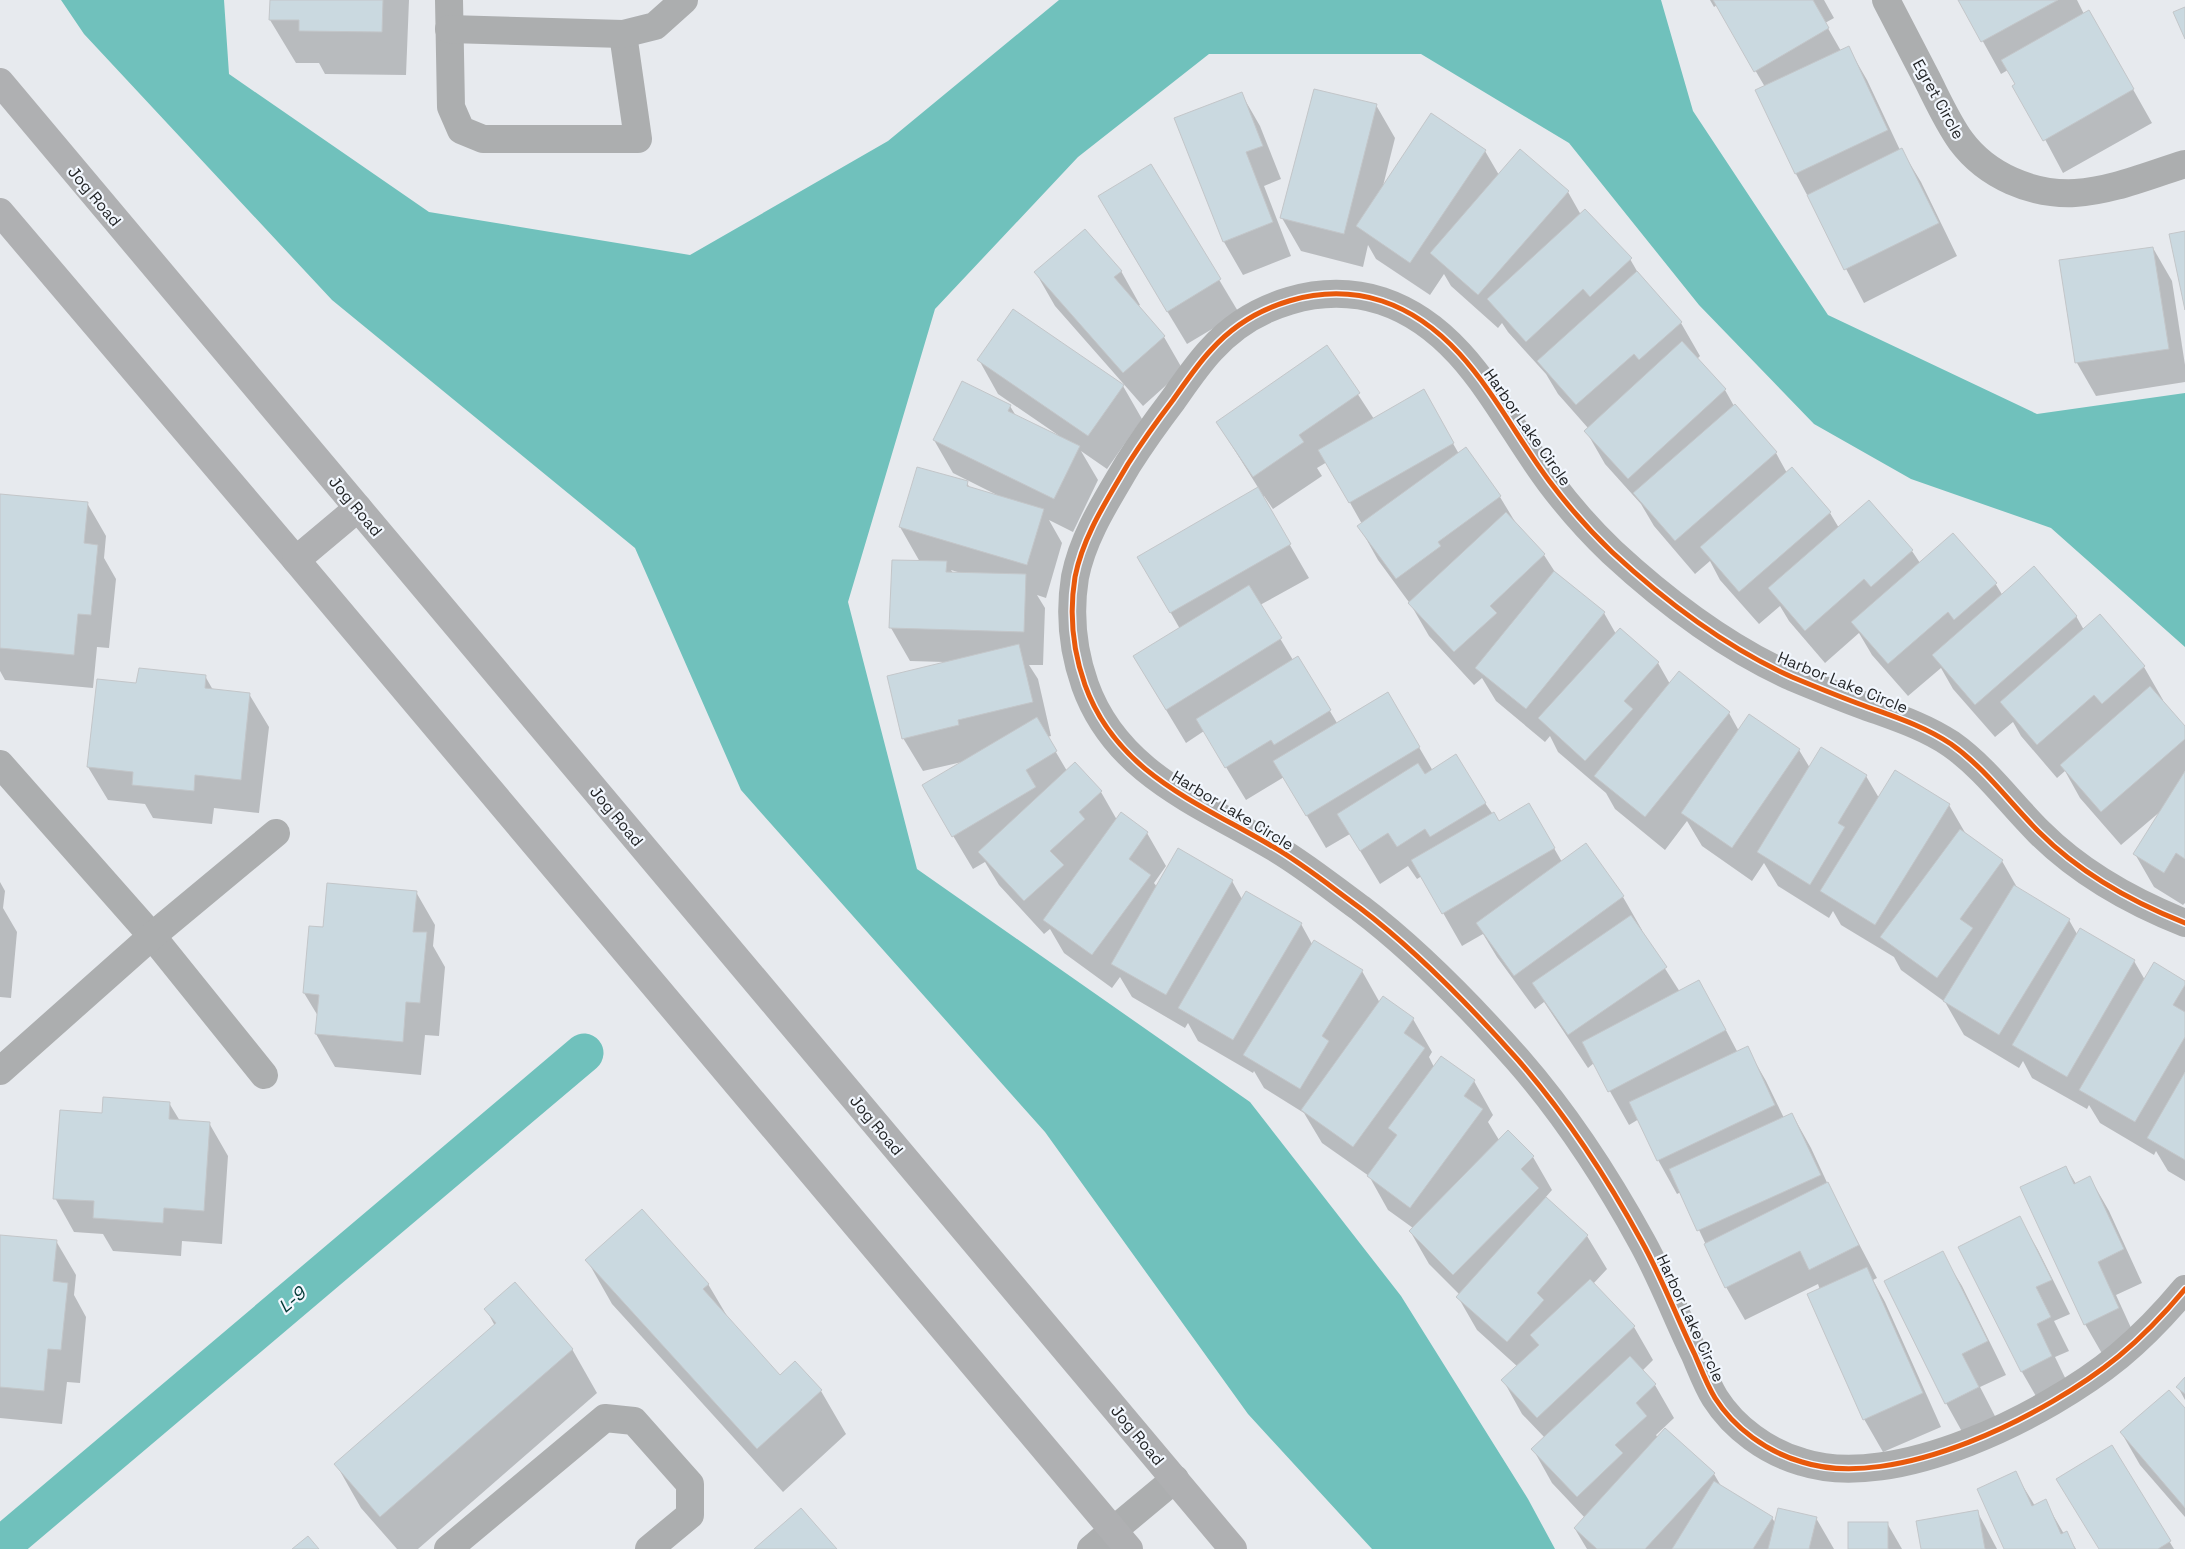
<svg xmlns="http://www.w3.org/2000/svg" width="2185" height="1549" viewBox="0 0 2185 1549" font-family="'Space Grotesk',sans-serif">
	<style>
		.water { fill: #70c1bc }
		.shadow { fill: #0003; fill-rule: evenodd }
		.lines { fill: none; stroke-linecap: round; stroke-linejoin: round }
		.canal { stroke: #70c1bc; stroke-width: 39 }
		.building { fill: #cad9e0; stroke: #c3c6c9 }
		.minor { stroke: #acaeaf; stroke-width: 28 }
		.major { stroke: #afb0b2; stroke-width: 28 }
		.cycleway-casing { stroke: #f2f7fe; stroke-width: 8 }
		.cycleway { stroke: #e8590c; stroke-width: 5 }
		.labels { text-anchor: middle; stroke-width: 4.5; stroke-linejoin: round; paint-order: stroke }
		.street-label { font-size: 16px; fill: #232527; stroke: #f2f7fe }
		.water-label { font-size: 18px; font-style: italic; fill: #023935; stroke: #f2f7fe }
	</style>
	<rect width="100%" height="100%" fill="#e7eaee"/>
	<path class="water" d="M61 0H224L229 74 429 212 690 255 888 141 1059 0H1661L1693 111 1828 315 2037 414 2185 393V647L2051 528 1911 479 1814 424 1699 305 1569 143 1421 54H1209L1078 157 935 309 848 602 917 869 1250 1102 1401 1296 1528 1499 1555 1549H1372L1248 1414 1045 1132 741 790 635 548 332 300 84 34Z"/>
	<g class="shadow">
		<path d="M271 0H409L406 75 325 74 319 63H296L270 20Z"/>
		<path d="M1710 0H1824L1834 18 1825 23 1841 51 1848 47 1867 80 1900 150 1901 149 1921 182 1957 256 1864 303 1796 174 1757 90 1765 87 1717 5 1714 7Z"/>
		<path d="M1960 0H2077L2084 14 2108 45 2152 123 2063 173 2008 70 2001 74Z"/>
		<path d="M1241 93 1260 126 1281 179 1264 186 1291 256 1243 275 1224 242 1176 119Z"/>
		<path d="M1376 105 1395 138 1383 186 1485 151 1499 175 1568 192 1581 215 1630 259 1641 278 1681 323 1700 356 1697 359 1725 390 1734 406 1776 453 1787 473 1792 469 1830 513 1839 528 1869 501 1912 551 1920 563 1995 583 2003 596 2076 616 2084 630 2144 667 2163 700 2162 701 2185 728V903L2183 905 2154 887 2135 854 2162 810 2121 845 2080 798 2065 771 2057 778 2021 736 2013 722 1995 737 1953 689 1941 668 1908 696 1872 655 1859 633 1825 663 1789 621 1780 606 1759 624 1720 580 1710 561 1695 574 1654 526 1641 504 1605 464 1586 431 1588 428 1558 394 1546 374 1508 332 1502 323 1498 328 1451 286 1444 274 1430 295 1376 259 1368 245 1363 267 1301 251 1282 218Z"/>
		<path d="M1151 166 1239 313 1187 344 1118 230Z"/>
		<path d="M2153 248 2172 281 2185 365V382L2096 396 2077 363 2061 261Z"/>
		<path d="M1121 271 1140 305 1138 306 1164 337 1183 370 1143 406 1055 306 1036 273Z"/>
		<path d="M1327 347 1374 419 1423 391 1459 454 1500 497 1517 525 1544 555 1555 572 1604 613 1616 634 1658 663 1670 684 1729 713 1739 731 1750 716 1799 750 1810 768 1866 776 1879 798 1895 772 1949 805 1967 836 2002 861 2018 889 2069 920 2077 934 2134 961 2145 980 2185 982V1181L2168 1171 2156 1151 2154 1155 2100 1123 2089 1105 2087 1109 2032 1078 2023 1061 2019 1068 1964 1035 1945 1002 1901 970 1894 957 1841 925 1833 911 1829 918 1778 886 1764 863 1752 881 1702 846 1687 821 1665 850 1615 809 1606 793 1558 752 1550 736 1545 742 1496 701 1482 678 1474 685 1429 636 1411 605 1378 560 1359 526 1362 524 1327 462 1317 468 1322 476 1273 509 1264 496 1262 497 1309 578 1260 605 1293 660 1298 657 1337 723 1387 693 1433 771 1485 803 1499 823 1529 805 1562 862 1585 845 1623 897 1642 930 1641 931 1680 992 1718 1015 1738 1053 1747 1048 1766 1081 1784 1118 1792 1114 1811 1148 1830 1189 1877 1278 1873 1280 1885 1302 1941 1427 1883 1452 1864 1419 1818 1284 1745 1320 1726 1287 1681 1192 1677 1194 1658 1160 1639 1119 1629 1125 1594 1063 1588 1068 1544 1002 1535 1009 1497 957 1483 934 1462 946 1422 876 1417 879 1408 866 1380 884 1350 834 1326 848 1284 777 1246 800 1204 731 1186 743 1134 657 1180 629 1139 557 1259 489 1217 422Z"/>
		<path d="M979 360 1123 386 1142 419 1107 469 1081 451 1098 480 1073 532 1049 520 1062 543 1046 598 1037 595 1045 608 1043 665H1029L1038 679 1051 736 1047 737 1067 771 1075 764 1101 792 1117 820 1147 833 1166 866 1154 883 1157 887 1232 881 1242 899 1301 924 1312 944 1362 971 1380 1003 1413 1019 1432 1052 1429 1057 1434 1067 1441 1057 1474 1081 1493 1115 1488 1122 1499 1140 1533 1157 1552 1190 1545 1198 1587 1236 1607 1269 1593 1284 1634 1327 1653 1360 1642 1371 1655 1385 1674 1418 1656 1435 1658 1438 1714 1474 1721 1486 1772 1518 1776 1524 1816 1518 1834 1549H1587L1575 1529 1585 1518 1552 1483 1533 1449 1545 1438 1522 1414 1503 1380 1518 1367 1477 1330 1458 1297 1460 1295 1429 1264 1410 1231 1413 1228 1388 1210 1369 1176 1322 1143 1304 1113 1264 1088 1254 1071 1253 1073 1198 1041 1188 1023 1185 1028 1132 997 1120 977 1112 988 1064 953 1050 929 1044 934 999 885 985 862 973 869 943 819 962 762 923 771 903 738 945 662 910 661 891 628 893 561 920 562 900 527 967 483 970 488 997 495 953 473 934 440 1010 406 1016 416 1057 436 1058 435 998 394ZM951 570 961 573H953Z"/>
		<path d="M0 495 87 503 106 536 104 558 116 579 109 648 97 647 93 688 5 680 0 671Z"/>
		<path d="M205 676 213 690 249 694 269 727 259 813 214 808 212 824 153 818 145 804 108 800 88 767 138 684Z"/>
		<path d="M0 882 5 891 3 908 17 932 11 998 0 997Z"/>
		<path d="M416 892 435 925 433 946 445 967 439 1036 425 1035 421 1075 335 1067 316 1034 318 1016 304 993 324 928Z"/>
		<path d="M169 1103 180 1121 209 1123 228 1156 222 1244 182 1241 181 1256 113 1251 103 1234 74 1232 55 1198Z"/>
		<path d="M2066 1167 2076 1184 2090 1178 2109 1211 2142 1283 2116 1295 2137 1341 2104 1357 2085 1324Z"/>
		<path d="M2019 1217 2038 1250 2070 1314 2054 1321 2069 1351 2055 1357 2071 1390 2041 1405 2022 1372 1960 1247Z"/>
		<path d="M0 1236 56 1241 76 1275 74 1295 86 1317 80 1383 67 1382 62 1424 0 1418Z"/>
		<path d="M1942 1253 1962 1286 2006 1375 1980 1387 1997 1420 1965 1437 1946 1403Z"/>
		<path d="M587 1260 708 1284 730 1321 780 1377 821 1391 846 1434 783 1492 612 1304Z"/>
		<path d="M486 1309 572 1349 597 1393 418 1549H397L361 1508 336 1464 495 1326Z"/>
		<path d="M2185 1379V1400L2178 1387Z"/>
		<path d="M2185 1410V1517L2140 1465 2121 1432Z"/>
		<path d="M2111 1447 2174 1549H2099Z"/>
		<path d="M2015 1473 2035 1506 2045 1501 2064 1534 2066 1533 2076 1549H2005Z"/>
		<path d="M1977 1511 1997 1549H1922Z"/>
		<path d="M1887 1523 1902 1549H1849Z"/>
	</g>
	<g class="lines">
		<path class="canal" d="M0 1547 584 1053"/>
	</g>
	<g class="building">
		<path d="M270 0H383L382 32 299 31V20H269Z"/>
		<path d="M1713 0H1813L1829 28 1754 72Z"/>
		<path d="M1958 0H2058L1981 42Z"/>
		<path d="M2185 7V39L2173 12Z"/>
		<path d="M2089 10 2134 89 2043 141 2012 86 2015 84 2001 60Z"/>
		<path d="M1849 46 1888 130 1795 174 1755 90Z"/>
		<path d="M1314 89 1377 104 1344 234 1280 218Z"/>
		<path d="M1242 92 1263 146 1246 152 1273 222 1223 242 1174 118Z"/>
		<path d="M1431 113 1486 150 1410 263 1356 226Z"/>
		<path d="M1902 148 1939 223 1844 270 1807 195Z"/>
		<path d="M1520 149 1569 191 1478 295 1430 253Z"/>
		<path d="M1151 164 1221 279 1167 312 1098 196Z"/>
		<path d="M1585 209 1632 258 1590 297 1583 289 1526 342 1487 299Z"/>
		<path d="M1085 229 1122 271 1114 277 1165 336 1123 373 1034 272Z"/>
		<path d="M2185 231V310L2169 234Z"/>
		<path d="M2153 247 2169 349 2075 363 2059 260Z"/>
		<path d="M1637 271 1682 322 1639 360 1634 354 1576 405 1537 361Z"/>
		<path d="M1013 309 1124 385 1088 436 977 360Z"/>
		<path d="M1682 341 1726 389 1628 479 1584 431Z"/>
		<path d="M1327 345 1360 393 1299 435 1304 442 1253 477 1216 422Z"/>
		<path d="M962 381 1011 405 1008 411 1080 446 1054 499 933 440Z"/>
		<path d="M1424 389 1454 443 1349 503 1318 450Z"/>
		<path d="M1735 404 1777 452 1675 541 1633 493Z"/>
		<path d="M1466 447 1501 496 1438 542 1441 546 1396 579 1357 526Z"/>
		<path d="M917 467 968 481 967 486 1044 509 1027 565 899 527Z"/>
		<path d="M1792 467 1831 512 1739 592 1700 547Z"/>
		<path d="M1258 487 1291 544 1170 613 1137 557Z"/>
		<path d="M0 494 88 502 84 543 98 545 91 615 78 614 74 655 0 648Z"/>
		<path d="M1869 500 1913 550 1871 587 1864 579 1805 631 1768 588Z"/>
		<path d="M1506 512 1545 554 1490 606 1497 613 1454 652 1408 603Z"/>
		<path d="M1953 533 1997 583 1954 620 1948 612 1888 664 1851 622Z"/>
		<path d="M892 560 947 561 946 572 1026 574 1024 632 889 628Z"/>
		<path d="M2034 566 2077 616 1975 705 1932 655Z"/>
		<path d="M1554 571 1605 612 1526 709 1475 668Z"/>
		<path d="M1249 585 1282 638 1166 710 1133 656Z"/>
		<path d="M2100 614 2145 666 2102 704 2094 695 2037 745 2000 702Z"/>
		<path d="M1620 628 1659 662 1624 701 1633 709 1585 761 1538 718Z"/>
		<path d="M1019 644 1033 702 958 720 959 725 902 739 887 676Z"/>
		<path d="M1298 656 1331 710 1274 745 1271 740 1225 768 1196 719Z"/>
		<path d="M139 668 206 675 205 688 250 693 241 780 195 775 194 791 132 785 133 772 87 767 97 679 136 683Z"/>
		<path d="M1679 671 1730 712 1645 817 1594 776Z"/>
		<path d="M2150 686 2185 726V739L2101 812 2060 765Z"/>
		<path d="M1388 692 1420 747 1306 816 1273 761Z"/>
		<path d="M1749 714 1800 749 1732 848 1681 813Z"/>
		<path d="M1037 717 1057 751 1026 770 1036 787 952 837 922 785Z"/>
		<path d="M1821 747 1867 775 1838 823 1845 827 1810 885 1757 852Z"/>
		<path d="M1456 754 1486 803 1430 837 1425 829 1397 847 1388 833 1360 851 1337 814 1418 763 1425 774Z"/>
		<path d="M1075 762 1102 791 1079 812 1085 819 1050 851 1064 865 1024 901 978 852Z"/>
		<path d="M1895 770 1950 804 1875 925 1820 891Z"/>
		<path d="M2185 771V859L2176 853 2164 873 2133 854Z"/>
		<path d="M1529 803 1555 848 1442 914 1411 860 1494 812 1499 821Z"/>
		<path d="M1121 812 1148 832 1129 859 1151 875 1092 955 1043 920Z"/>
		<path d="M1960 829 2003 860 1960 919 1973 928 1937 978 1880 937Z"/>
		<path d="M1586 843 1624 896 1514 976 1476 923Z"/>
		<path d="M1178 848 1233 880 1166 995 1111 964Z"/>
		<path d="M327 883 417 891 413 932H427L420 1003 406 1002 403 1042 315 1034 319 995 303 993 309 926 323 927Z"/>
		<path d="M2014 885 2070 919 1999 1035 1943 1001Z"/>
		<path d="M1246 891 1302 923 1233 1040 1178 1008Z"/>
		<path d="M1631 915 1667 967 1568 1035 1532 983Z"/>
		<path d="M2080 928 2135 960 2067 1077 2012 1045Z"/>
		<path d="M1314 940 1363 970 1322 1036 1329 1041 1300 1089 1243 1055Z"/>
		<path d="M2154 962 2185 981V985L2173 1005 2185 1012V1037L2135 1122 2079 1090Z"/>
		<path d="M1699 980 1726 1030 1608 1092 1582 1042Z"/>
		<path d="M1383 996 1414 1018 1404 1033 1425 1048 1353 1147 1301 1110Z"/>
		<path d="M1748 1046 1775 1105 1657 1161 1629 1102Z"/>
		<path d="M1441 1056 1475 1080 1464 1096 1483 1109 1410 1208 1367 1176 1397 1135 1388 1128Z"/>
		<path d="M2185 1072V1160L2147 1138Z"/>
		<path d="M103 1097 170 1102 169 1119 210 1122 204 1211 164 1208 163 1223 93 1218 94 1201 53 1199 60 1110 102 1113Z"/>
		<path d="M1792 1113 1821 1175 1697 1231 1669 1169Z"/>
		<path d="M1508 1130 1534 1156 1521 1169 1539 1188 1453 1275 1409 1231Z"/>
		<path d="M2066 1166 2074 1184 2090 1176 2124 1249 2098 1262 2119 1308 2084 1325 2020 1187Z"/>
		<path d="M1828 1182 1859 1245 1809 1270 1800 1251 1725 1288 1704 1244Z"/>
		<path d="M1546 1197 1588 1235 1537 1293 1544 1300 1507 1342 1456 1297Z"/>
		<path d="M642 1209 709 1284 703 1289 780 1375 795 1361 822 1390 757 1449 585 1260Z"/>
		<path d="M2020 1216 2052 1280 2036 1287 2051 1317 2037 1324 2052 1356 2021 1372 1958 1247Z"/>
		<path d="M0 1235 57 1240 53 1281 68 1283 61 1350 48 1349 44 1391 0 1387Z"/>
		<path d="M1943 1251 1988 1341 1962 1354 1979 1387 1945 1404 1884 1281Z"/>
		<path d="M1867 1267 1923 1393 1863 1420 1807 1294Z"/>
		<path d="M1590 1279 1635 1326 1537 1418 1501 1380 1539 1345 1530 1335Z"/>
		<path d="M515 1282 573 1349 380 1517 334 1464 496 1323 484 1309Z"/>
		<path d="M1630 1356 1656 1384 1636 1403 1647 1416 1615 1445 1623 1453 1577 1497 1531 1449Z"/>
		<path d="M2185 1377V1394L2176 1387Z"/>
		<path d="M2169 1390 2185 1408V1508L2120 1432Z"/>
		<path d="M1665 1428 1715 1473 1645 1549H1597L1574 1528Z"/>
		<path d="M2112 1445 2171 1541 2158 1549H2099L2056 1479Z"/>
		<path d="M2016 1471 2032 1506 2046 1499 2061 1534 2067 1531 2075 1549H2004L1977 1489Z"/>
		<path d="M1714 1481 1773 1517 1753 1549H1672Z"/>
		<path d="M801 1508 837 1549H754Z"/>
		<path d="M1778 1508 1817 1517 1809 1549H1768Z"/>
		<path d="M1978 1510 1985 1549H1921L1916 1521Z"/>
		<rect x="1848" y="1522" width="40" height="27"/>
		<path d="M308 1536 319 1549H292Z"/>
	</g>
	<g class="lines">
		<g class="minor">
			<path d="M449 0 451 107 461 130 483 139H638L623 34"/>
			<path d="M1886 0C1900 27 1914 54 1928 81 1938 101 1948 123 1961 141 1987 176 2032 195 2075 193 2112 191 2149 175 2185 164"/>
			<path d="M449 29 623 34 655 26 684 0"/>
			<path d="M0 764 152 936 264 1075"/>
			<path d="M2185 923C2132 902 2080 873 2039 832 2010 803 1985 768 1951 744 1924 726 1895 717 1865 706 1840 697 1816 687 1792 677 1725 647 1666 602 1612 552 1590 531 1568 506 1550 482 1501 417 1466 329 1382 301 1322 282 1253 303 1211 350 1197 365 1185 383 1173 400 1157 421 1142 442 1128 464 1107 500 1083 536 1075 577 1069 614 1073 651 1085 685 1116 772 1197 802 1270 845 1302 863 1331 887 1360 908 1418 952 1470 1006 1518 1060 1566 1115 1607 1178 1642 1242 1662 1278 1677 1318 1695 1355 1701 1369 1707 1385 1715 1398 1734 1428 1767 1452 1802 1462 1895 1492 2047 1415 2119 1356 2143 1336 2165 1313 2185 1289"/>
			<path d="M0 1071 152 936 276 833"/>
			<path d="M448 1549 605 1418 634 1421 690 1484V1515L649 1549"/>
			<path d="M1091 1549 1175 1479"/>
		</g>
		<g class="major">
			<path d="M0 82 1233 1549"/>
			<path d="M0 212 296 560 1129 1549"/>
			<path d="M296 560 358 508"/>
		</g>
		<defs>
			<path id="cycleway" d="M2185 923C2132 902 2080 873 2039 832 2010 803 1985 768 1951 744 1924 726 1895 717 1865 706 1840 697 1816 687 1792 677 1725 647 1666 602 1612 552 1590 531 1568 506 1550 482 1501 417 1466 329 1382 301 1322 282 1253 303 1211 350 1197 365 1185 383 1173 400 1157 421 1142 442 1128 464 1107 500 1083 536 1075 577 1069 614 1073 651 1085 685 1116 772 1197 802 1270 845 1302 863 1331 887 1360 908 1418 952 1470 1006 1518 1060 1566 1115 1607 1178 1642 1242 1662 1278 1677 1318 1695 1355 1701 1369 1707 1385 1715 1398 1734 1428 1767 1452 1802 1462 1895 1492 2047 1415 2119 1356 2143 1336 2165 1313 2185 1289"/>
		</defs>
		<use href="#cycleway" class="cycleway-casing"/>
		<use href="#cycleway" class="cycleway"/>
	</g>
	<g class="labels">
		<g class="street-label">
			<text transform="translate(1939 99) rotate(61)" y="6">Egret Circle</text>
			<text transform="translate(95 196) rotate(50)" y="6">Jog Road</text>
			<text transform="translate(1528 427) rotate(55)" y="6">Harbor Lake Circle</text>
			<text transform="translate(356 506) rotate(50)" y="6">Jog Road</text>
			<text transform="translate(1843 682) rotate(22)" y="6">Harbor Lake Circle</text>
			<text transform="translate(1233 810) rotate(31)" y="6">Harbor Lake Circle</text>
			<text transform="translate(617 816) rotate(50)" y="6">Jog Road</text>
			<text transform="translate(877 1125) rotate(50)" y="6">Jog Road</text>
			<text transform="translate(1691 1318) rotate(65)" y="6">Harbor Lake Circle</text>
			<text transform="translate(1138 1435) rotate(50)" y="6">Jog Road</text>
		</g>
		<g class="water-label">
			<text transform="translate(292 1300) rotate(-40)" y="6">L-9</text>
		</g>
	</g>
</svg>
